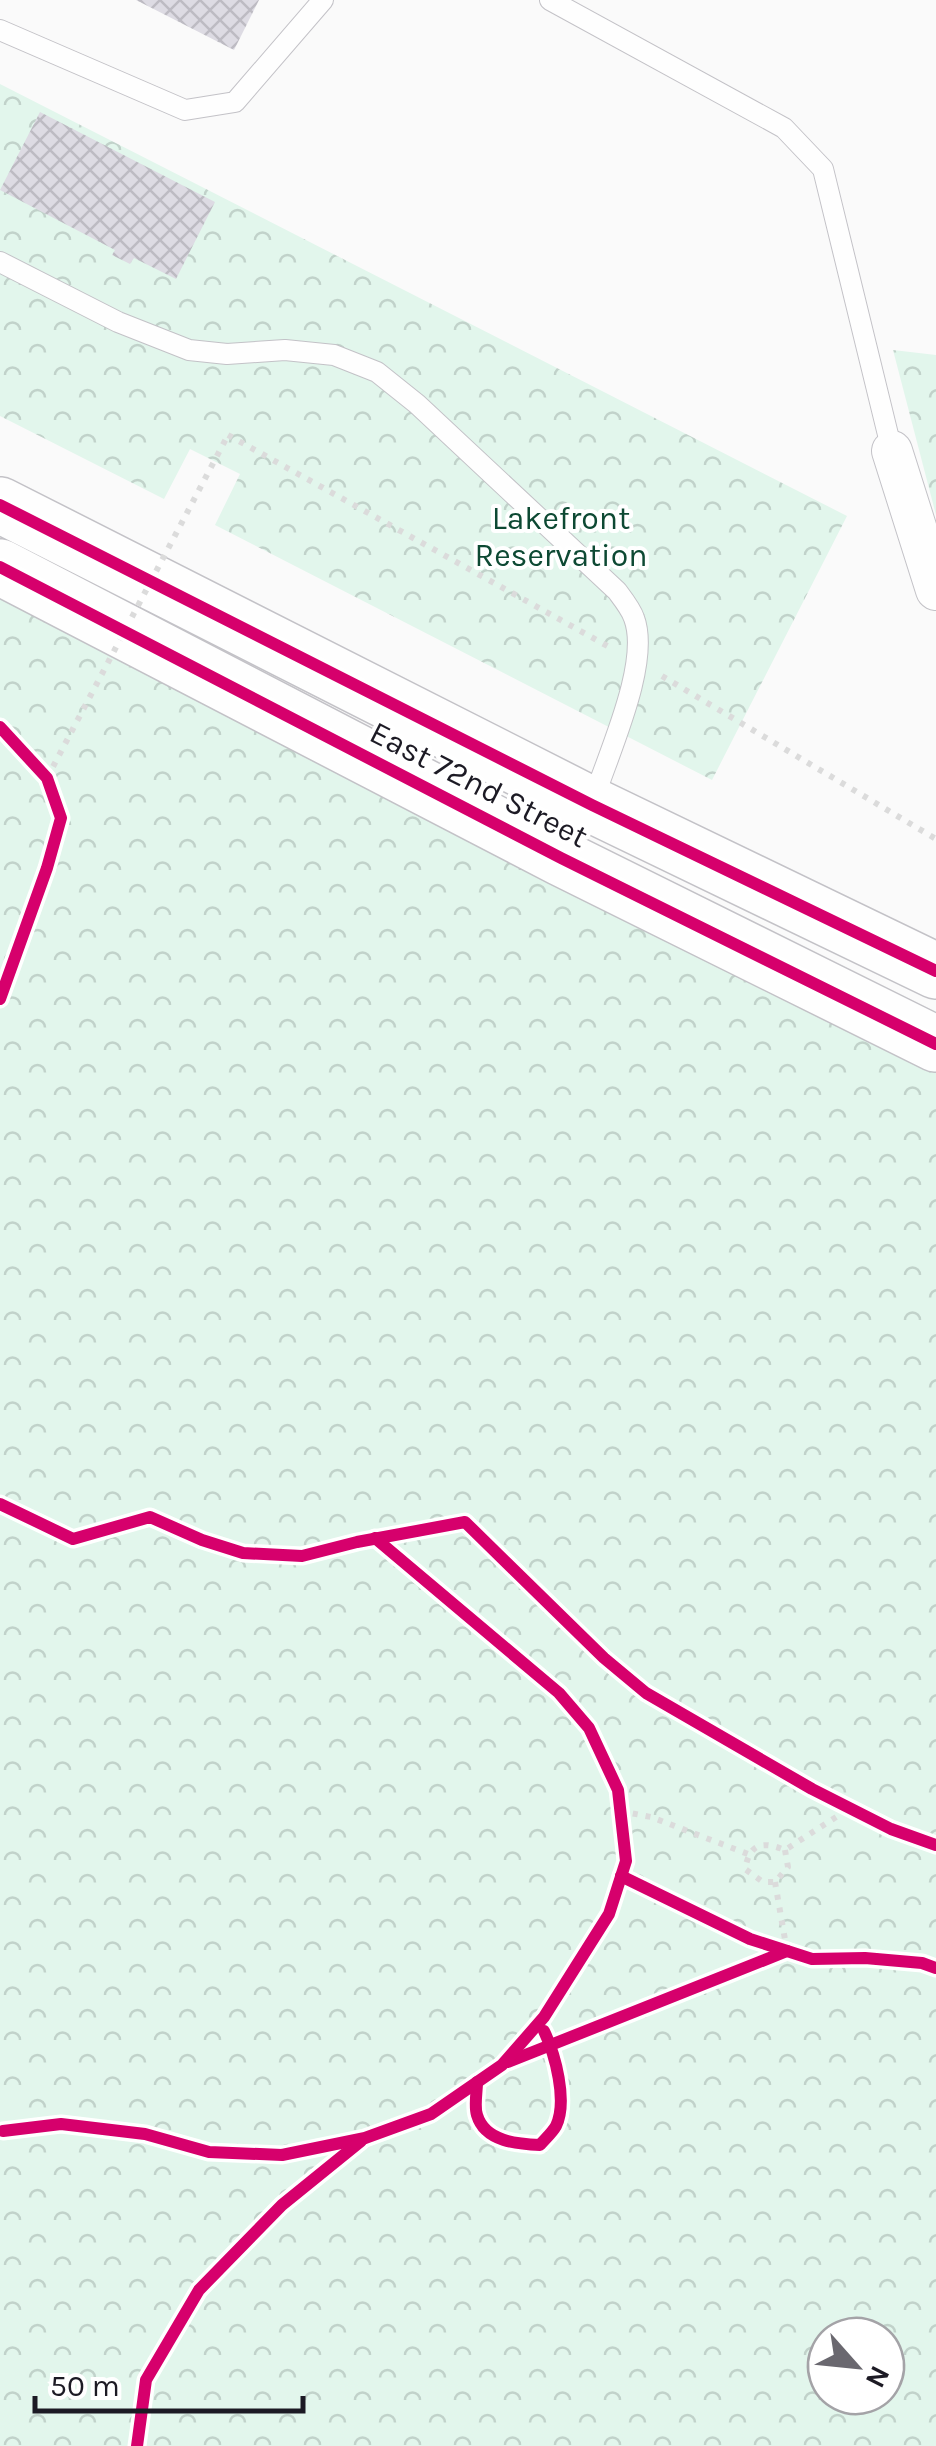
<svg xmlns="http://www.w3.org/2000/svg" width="936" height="2446" viewBox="0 0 936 2446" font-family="Karla,sans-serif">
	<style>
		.forest { fill: url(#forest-crowns); fill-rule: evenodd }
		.building { fill: url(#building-cross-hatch) }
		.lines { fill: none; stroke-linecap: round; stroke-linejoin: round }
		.service-casing { stroke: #c3c2c7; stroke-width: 22 }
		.minor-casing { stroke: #c3c2c7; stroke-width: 42 }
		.secondary-casing { stroke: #c3c2c7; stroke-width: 58 }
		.path { stroke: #dbdbdb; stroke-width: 6; stroke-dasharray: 5 8; stroke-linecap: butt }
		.service { stroke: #fefefe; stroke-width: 20 }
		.minor { stroke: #fefefe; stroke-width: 40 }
		.secondary { stroke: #fefefe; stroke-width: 55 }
		.path-bridge { stroke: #dbdbdb; stroke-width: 6; stroke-dasharray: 5 8; stroke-linecap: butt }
		.cycleway-casing { stroke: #fff; stroke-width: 19 }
		.cycleway { stroke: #d6006c; stroke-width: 12 }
		.labels { text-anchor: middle; stroke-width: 8; stroke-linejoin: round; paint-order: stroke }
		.park-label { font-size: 32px; fill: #0d4933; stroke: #fff }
		.street-label { font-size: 32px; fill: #1c1a24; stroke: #fff }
	</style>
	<defs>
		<pattern id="forest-crowns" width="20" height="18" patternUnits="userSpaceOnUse" patternTransform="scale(2.5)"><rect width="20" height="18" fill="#e2f6ec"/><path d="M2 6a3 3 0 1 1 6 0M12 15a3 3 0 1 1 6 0" fill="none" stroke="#c1d2ca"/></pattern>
		<pattern id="building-cross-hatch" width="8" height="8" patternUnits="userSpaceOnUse" patternTransform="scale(2.5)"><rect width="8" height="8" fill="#dddbe3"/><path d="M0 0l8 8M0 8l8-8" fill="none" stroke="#bdbbc3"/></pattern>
	</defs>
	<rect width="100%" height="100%" fill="#fafafa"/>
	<g class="forest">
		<path d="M0 84 847 516 712 780 215 525 240 474 190 449 164 499 0 416Z"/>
		<path d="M893 350 936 355V515Z"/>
		<path d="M0 582 936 1059V2446H0ZM826 2336H886V2396H826Z"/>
	</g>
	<g class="building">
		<path d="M136 0H259L234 50Z"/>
		<path d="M40 112 215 202 176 279 134 258 130 264 112 255 115 250 0 190Z"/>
	</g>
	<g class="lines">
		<defs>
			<g id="service">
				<path d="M550 0 784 128 823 169 892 451"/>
				<path d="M0 30 185 110 235 102 323 0"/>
				<path d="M0 262 118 322 189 350 227 354 285 350 334 355 377 372 417 404 617 591C623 599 631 609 634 618 651 663 608 754 593 801"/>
			</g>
			<path id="minor" d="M892 451 936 590"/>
			<g id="secondary">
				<path d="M0 505 592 805 936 971"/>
				<path d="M0 567 561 858 936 1044"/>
			</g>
		</defs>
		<use href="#service" class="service-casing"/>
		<use href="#minor" class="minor-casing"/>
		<use href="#secondary" class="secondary-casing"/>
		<g class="path">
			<path d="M228 435 611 648"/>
			<path d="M662 676 936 839"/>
			<path d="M620 1811 651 1817 748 1854"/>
			<path d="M785 1850 788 1867 775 1882H763L745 1869C750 1843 762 1841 785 1850L850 1808"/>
			<path d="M775 1882 787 1951"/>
		</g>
		<use href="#service" class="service"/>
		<use href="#minor" class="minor"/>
		<use href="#secondary" class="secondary"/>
		<path class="path-bridge" d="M47 778 228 435"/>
		<defs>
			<g id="cycleway">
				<path d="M0 505 592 805 936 971"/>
				<path d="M0 567 561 858 936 1044"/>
				<path d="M0 727 47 778 61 818 47 868 0 999"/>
				<path d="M0 1504 73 1539 150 1517 202 1540 243 1553 302 1556 357 1542 465 1522 604 1658 646 1693 812 1789 891 1829 936 1845"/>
				<path d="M621 1876 750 1939 812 1959 865 1958 922 1963 936 1968"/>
				<path d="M508 2062 787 1951"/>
				<path d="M477 2082C477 2092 474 2106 477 2115 485 2142 518 2144 540 2145 545 2139 552 2133 556 2126 568 2101 555 2054 544 2031"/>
				<path d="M3 2131 61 2124 145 2134 209 2152 282 2155 365 2138 431 2114 502 2065 544 2017 609 1914 626 1861 618 1790 589 1728 559 1693 375 1538"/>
				<path d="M137 2446 146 2380 199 2290 282 2205 361 2141"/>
			</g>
		</defs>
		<use href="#cycleway" class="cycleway-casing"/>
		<use href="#cycleway" class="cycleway"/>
	</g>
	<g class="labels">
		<g class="park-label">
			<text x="561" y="529">Lakefront<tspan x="561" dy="37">Reservation</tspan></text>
		</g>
		<g class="street-label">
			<text transform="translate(479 784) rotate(27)" y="11">East 72nd Street</text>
		</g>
	</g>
	<g transform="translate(856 2366) rotate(117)"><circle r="48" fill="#ffffff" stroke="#a4a3a7" stroke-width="2.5"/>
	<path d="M0-8L18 38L0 25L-18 38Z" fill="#6a686f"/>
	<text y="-15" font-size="28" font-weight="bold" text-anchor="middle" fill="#1c1a24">N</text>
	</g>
	<path d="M35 2396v15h268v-15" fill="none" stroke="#1c1a24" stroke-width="5"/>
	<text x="50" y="2396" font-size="30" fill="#1c1a24" stroke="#ffffff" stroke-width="8" paint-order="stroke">50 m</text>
</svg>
